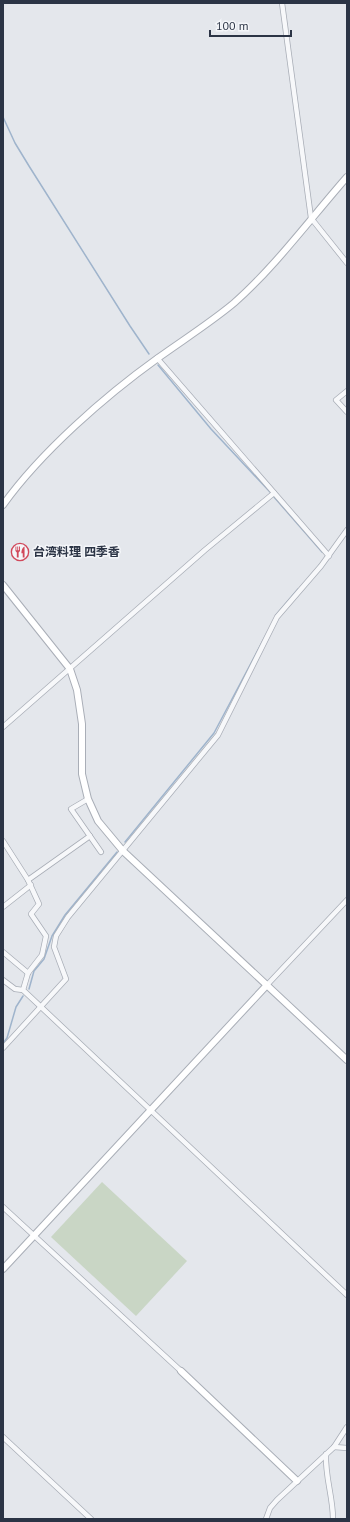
<svg xmlns="http://www.w3.org/2000/svg" width="350" height="1522" viewBox="0 0 350 1522" font-family="'PT Sans','Noto Sans JP',sans-serif">
	<style>
		.pitch { fill: #c9d6c5 }
		.lines { fill: none; stroke-linecap: round; stroke-linejoin: round }
		.stream { stroke: #9fb4cc; stroke-width: 1.5 }
		.street-casing { stroke: #a9aeb7; stroke-width: 6 }
		.secondary-casing { stroke: #a9aeb7; stroke-width: 8 }
		.street { stroke: #f7f8fa; stroke-width: 4.5 }
		.secondary { stroke: #fff; stroke-width: 6 }
		.labels { text-anchor: middle; stroke-width: 3; stroke-linejoin: round; paint-order: stroke }
		.poi-label { font-size: 12px; font-weight: bold; fill: #2b3445; stroke: #f4f6f9; text-anchor: start }
	</style>
	<rect width="100%" height="100%" fill="#e4e7ec"/>
	<path class="pitch" d="M102 1182 187 1261 136 1316 51 1237Z"/>
	<g class="lines">
		<g class="stream">
			<path d="M3 117 15 143 29 166 130 326 149 354"/>
			<path d="M158 365 211 429 270 492"/>
			<path d="M274 497 322 552"/>
			<path d="M276 615 298 589"/>
			<path d="M125 842 214 733 267 633"/>
			<path d="M29 989 34 971 44 959 52 936 65 915 117 852"/>
			<path d="M3 1043 7 1038 16 1007 23 996"/>
		</g>
		<defs>
			<g id="street">
				<path d="M282 3 311 218 347 263"/>
				<path d="M157 358 329 556"/>
				<path d="M347 391 336 400 347 412"/>
				<path d="M3 727 205 550 274 493"/>
				<path d="M88 799 71 809 101 852"/>
				<path d="M3 841 28 880 39 904 31 914 46 936 42 955 28 973 23 990 347 1295"/>
				<path d="M28 880 90 836"/>
				<path d="M3 907 31 885"/>
				<path d="M3 952 28 973"/>
				<path d="M3 980 15 989 23 990"/>
				<path d="M267 985 347 900"/>
				<path d="M3 1048 66 979 54 947 56 936 68 917 218 735 277 617 321 566 347 530"/>
				<path d="M3 1207 181 1371"/>
				<path d="M3 1437 91 1519"/>
				<path d="M334 1447 347 1448"/>
				<path d="M326 1454C325 1477 333 1497 333 1519"/>
				<path d="M266 1519 270 1508 277 1500 334 1447 347 1427"/>
			</g>
			<g id="secondary">
				<path d="M3 505C41 452 105 396 158 358 183 340 210 323 234 303 274 268 311 218 347 177"/>
				<path d="M3 585 70 669 77 690 82 724V774L88 799 98 821 123 851 347 1060"/>
				<path d="M3 1269 267 985"/>
				<path d="M181 1371 297 1481"/>
			</g>
		</defs>
		<use href="#street" class="street-casing"/>
		<use href="#secondary" class="secondary-casing"/>
		<use href="#street" class="street"/>
		<use href="#secondary" class="secondary"/>
	</g>
	<defs>
		<symbol id="restaurant-ring" viewBox="-11 -11 22 22"><circle r="9.5" fill="#f4f6f9" stroke="#d1495b" stroke-width="1.5"/><path d="M-5-6h1v4h1v-4h1v4h1v-4h1v5L-1.5 .5V6h-2V.5L-5-1ZM5-6V6H3V1.5H1.5Q1.5-4 5-6Z" fill="#d1495b"/></symbol>
	</defs>
	<g fill-rule="evenodd">
		<use href="#restaurant-ring" x="10" y="542" width="20" height="20"/>
	</g>
	<g class="labels">
		<g class="poi-label">
			<text x="33" y="556">台湾料理 四季香</text>
		</g>
	</g>
	<rect width="350" height="1522" fill="none" stroke="#2b3445" stroke-width="8"/>
	<path d="M210 30v6h81v-6" fill="none" stroke="#2b3445" stroke-width="2"/>
	<text x="216" y="30" font-size="12" fill="#2b3445" stroke="#f4f6f9" stroke-width="3" paint-order="stroke">100 m</text>
</svg>
